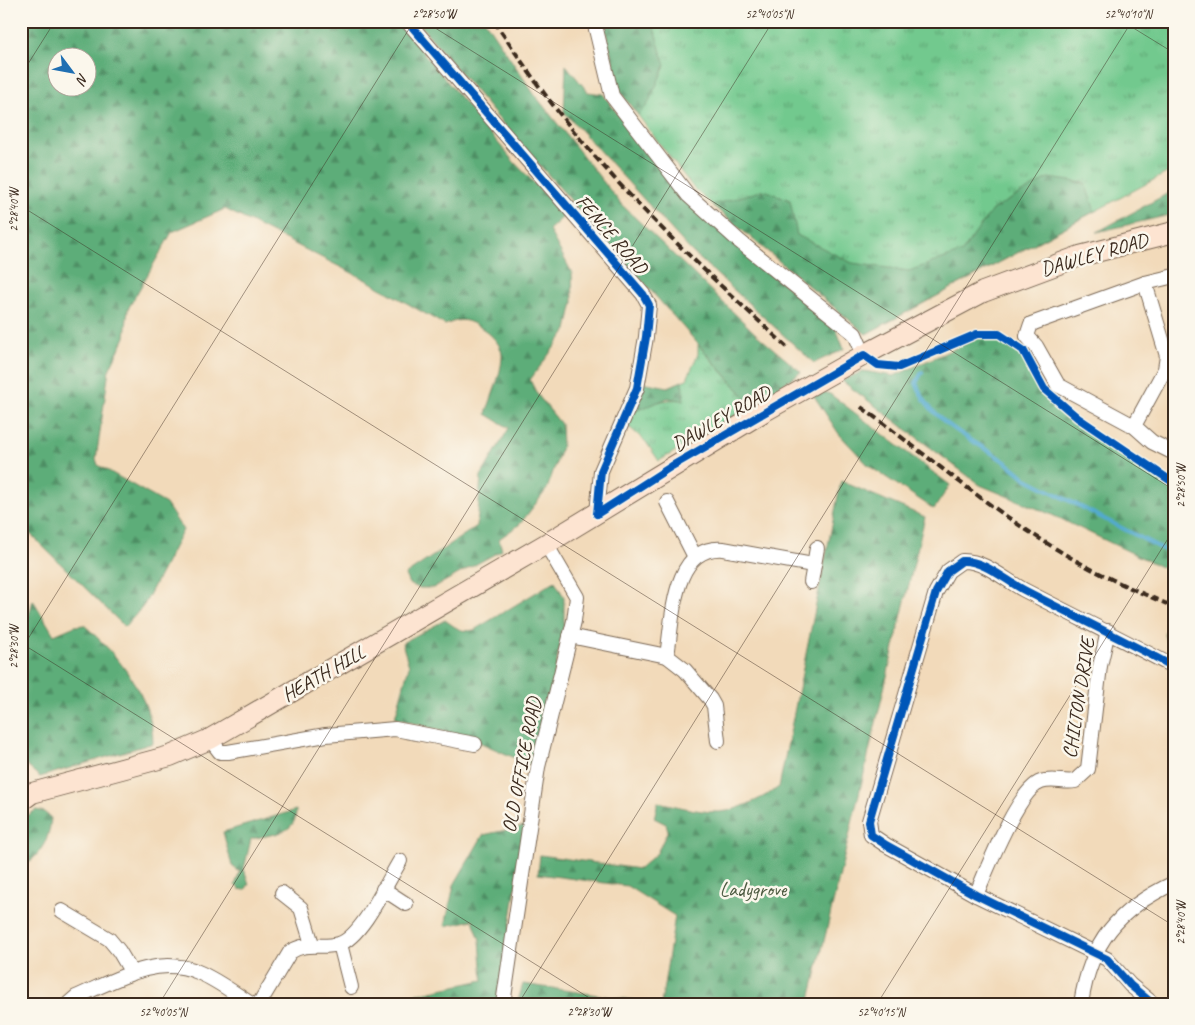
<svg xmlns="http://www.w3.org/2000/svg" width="1195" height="1025" viewBox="0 0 1195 1025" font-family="Caveat,sans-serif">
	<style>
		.grass { fill: url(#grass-tufts); stroke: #567a56 }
		.forest { fill: url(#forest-firs); stroke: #4c6c4c; fill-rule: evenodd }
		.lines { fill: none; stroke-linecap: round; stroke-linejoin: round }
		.stream { stroke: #52aacf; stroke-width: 4 }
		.street-casing { stroke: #7b6855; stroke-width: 16 }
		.secondary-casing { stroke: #7b6855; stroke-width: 22 }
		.street { stroke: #fff; stroke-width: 14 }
		.secondary { stroke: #fde4d1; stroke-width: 20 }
		.rail { stroke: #3b2a1e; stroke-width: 4; stroke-dasharray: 8 4; stroke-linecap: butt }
		.cycleway-casing { stroke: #fbf7ec; stroke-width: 11 }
		.cycleway { stroke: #0057b8; stroke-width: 8 }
		.ticks { fill: none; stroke: #3b2a1e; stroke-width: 1; stroke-opacity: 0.45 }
		.labels { text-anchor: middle; stroke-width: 5; stroke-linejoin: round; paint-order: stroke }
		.street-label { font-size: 20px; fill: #3b2a1e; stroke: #fbf7ec }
		.park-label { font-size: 20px; fill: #4c5a40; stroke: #fbf7ec }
		.neatline { fill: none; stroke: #3b2a1e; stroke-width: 2 }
		.ticks-label { font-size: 12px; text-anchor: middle; fill: #3b2a1e }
	</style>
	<defs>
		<pattern id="grass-tufts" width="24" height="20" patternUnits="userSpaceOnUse" patternTransform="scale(1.25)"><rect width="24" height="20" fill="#72c98e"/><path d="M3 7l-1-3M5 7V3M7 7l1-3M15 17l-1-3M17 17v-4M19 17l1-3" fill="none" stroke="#5fa373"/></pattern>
		<pattern id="forest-firs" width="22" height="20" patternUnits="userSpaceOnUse" patternTransform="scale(1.25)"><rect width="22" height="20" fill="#5dad79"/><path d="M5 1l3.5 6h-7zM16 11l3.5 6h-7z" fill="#4e8d63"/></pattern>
	</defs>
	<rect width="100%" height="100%" fill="#fbf7ec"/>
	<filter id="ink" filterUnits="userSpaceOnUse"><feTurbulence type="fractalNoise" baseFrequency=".02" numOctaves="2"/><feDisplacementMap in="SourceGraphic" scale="10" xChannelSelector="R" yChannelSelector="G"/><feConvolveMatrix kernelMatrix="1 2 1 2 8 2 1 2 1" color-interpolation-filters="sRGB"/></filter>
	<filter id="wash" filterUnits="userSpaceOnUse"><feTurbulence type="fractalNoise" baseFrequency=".0096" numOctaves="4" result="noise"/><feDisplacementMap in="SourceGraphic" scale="20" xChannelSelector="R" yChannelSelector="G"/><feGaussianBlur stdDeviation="1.12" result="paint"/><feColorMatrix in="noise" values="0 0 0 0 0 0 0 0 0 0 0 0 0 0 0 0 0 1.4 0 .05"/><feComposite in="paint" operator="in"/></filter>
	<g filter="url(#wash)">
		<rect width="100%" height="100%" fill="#f2daba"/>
		<g class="grass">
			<path d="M603 21H1174V169L866 334 695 190 621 93Z"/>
			<path d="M698 345 752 405 659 461 646 442 628 426 633 412C649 404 665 398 683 400L682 381 687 379 698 354Z"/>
		</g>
		<g class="forest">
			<path d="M21 21H397L514 162 565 215 549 230 572 273 573 302 567 330 530 380 537 394 561 424 562 446 547 489 520 524 499 539 502 550 433 588H420L409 584 405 575 477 526 481 476 509 428 486 414C491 398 501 375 502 358 504 342 481 325 467 321 459 319 452 322 445 325L370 282 225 209 172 232 128 309 125 337 109 370 96 459 98 465 166 504 183 530 144 605 125 627 21 525ZM58 58H88V88H58Z"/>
			<path d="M417 21H485L534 94 621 204 757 335 801 372 752 405 498 118Z"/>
			<path d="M603 21H652L665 66 647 106 638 115 621 93Z"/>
			<path d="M566 65 588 92 603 94 642 147 703 217 835 326 844 349 814 363 691 251 564 112Z"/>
			<path d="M1048 178 1085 183 1095 211 866 334 712 205 764 190 790 200 797 235 852 263 909 271 962 252 992 210Z"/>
			<path d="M1174 190V214L1097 232Z"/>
			<path d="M997 337 1022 355 1047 396 1099 438 1174 488V573L1050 514 980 485 842 381 863 371 894 376 978 338Z"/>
			<path d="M682 381 684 400 668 398 633 412 642 382 668 387Z"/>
			<path d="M821 391 830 394 950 485 934 509 869 466 839 434 812 393Z"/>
			<path d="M841 481 925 517 809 1004H661L675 916 627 886 538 874 540 855 639 869 657 853 668 830 666 824 654 818 658 802C677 806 708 815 727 811 744 807 765 797 779 787Z"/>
			<path d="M555 581 564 597V624L552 687 533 766 479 742 395 718 409 666 402 643 445 620C455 627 461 633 474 630Z"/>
			<path d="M33 600 54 635 75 626 84 625C117 654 153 697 153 743L40 777 21 761V630L27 623Z"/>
			<path d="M1169 627 1174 628V654L1169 651 1164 634Z"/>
			<path d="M36 810 44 812 51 818C49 844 39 853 21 871V820Z"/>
			<path d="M296 810C297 835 271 834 251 839L244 869 249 884 245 890 239 889 235 885 240 872 232 866 223 832Z"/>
			<path d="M525 826 503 972 496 1004H408L407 996 483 980 480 940 473 920 445 926 454 885 483 835Z"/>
			<path d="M523 984 659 1004H517Z"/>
		</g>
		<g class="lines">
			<path class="stream" d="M922 372 916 383C932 430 992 445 1025 478L1174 555"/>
		</g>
	</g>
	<g filter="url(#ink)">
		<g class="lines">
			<defs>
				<g id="street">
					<path d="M407 21 643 294 649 305 646 337 637 388 601 471 597 514"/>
					<path d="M594 21 612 96 688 195 739 241 855 334 864 355"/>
					<path d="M1174 276 1145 283 1031 324 1027 336 1036 346 1058 385 1134 426 1152 442 1174 453"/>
					<path d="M1134 426 1165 369 1167 356 1145 283"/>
					<path d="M667 502 695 557"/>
					<path d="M811 582 817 548"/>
					<path d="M570 636 667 656 685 670 710 699 714 706 718 741"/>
					<path d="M667 656C673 620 672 545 723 549L813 565"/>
					<path d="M210 739 220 752H228L326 735 395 729 475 744"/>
					<path d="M383 889 406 904"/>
					<path d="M282 893 301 908 312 944"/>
					<path d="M976 895C986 872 1018 789 1041 782 1052 778 1064 783 1075 781L1088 769 1100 666 1108 631"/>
					<path d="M62 911 109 939 119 951 132 973"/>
					<path d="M340 944 351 987"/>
					<path d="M68 1004 76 997C114 981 156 954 198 972 217 980 234 993 251 1004"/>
					<path d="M259 1004 290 952C307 941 321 949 339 944 362 937 387 882 400 861"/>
					<path d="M503 1004 538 767 574 621 577 597 546 544"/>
					<path d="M1081 1004C1090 942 1118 909 1174 883"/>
					<path d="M1153 1004 1130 985 1107 959 976 895 886 845 871 835 869 821 936 592 948 571 962 561C984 560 1005 580 1024 590 1074 616 1124 640 1174 667"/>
				</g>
				<path id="secondary" d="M21 801 32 793 170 756 210 739 546 544 763 412 864 355 983 292 1080 256 1174 232"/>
			</defs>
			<use href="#street" class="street-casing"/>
			<use href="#secondary" class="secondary-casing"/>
			<use href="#street" class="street"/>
			<use href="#secondary" class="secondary"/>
			<g class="rail">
				<path d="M494 21C519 58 543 94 572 129 636 208 712 278 787 347"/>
				<path d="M861 407C926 454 988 508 1058 550 1095 573 1134 590 1174 607"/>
			</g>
			<defs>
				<g id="cycleway">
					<path d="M407 21 643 294 649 305 646 337 637 388 601 471 597 514"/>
					<path d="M597 514 672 466 864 355 878 365 899 367 977 334H999L1023 350 1044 389 1078 418 1174 483"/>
					<path d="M1153 1004 1130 985 1107 959 976 895 886 845 871 835 869 821 936 592 948 571 962 561C984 560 1005 580 1024 590 1074 616 1124 640 1174 667"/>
				</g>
			</defs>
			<use href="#cycleway" class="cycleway-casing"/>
			<use href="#cycleway" class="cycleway"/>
		</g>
	</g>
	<path class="ticks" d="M424 21 1174 490M1122 21 1174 53M21 75 55 21M21 206 1174 926M21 643 599 1004M21 650 414 21M159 1004 773 21M518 1004 1132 21M877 1004 1174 529"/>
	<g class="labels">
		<g class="street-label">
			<text transform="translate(612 234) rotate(49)" y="7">FENCE ROAD</text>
			<text transform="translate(1094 254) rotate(-16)" y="7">DAWLEY ROAD</text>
			<text transform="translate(721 418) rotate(-30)" y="7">DAWLEY ROAD</text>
			<text transform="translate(323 673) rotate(-30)" y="7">HEATH HILL</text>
			<text transform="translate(1078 698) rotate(-81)" y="7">CHILTON DRIVE</text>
			<text transform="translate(521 765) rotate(-79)" y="7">OLD OFFICE ROAD</text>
		</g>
		<g class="park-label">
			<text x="753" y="896">Ladygrove</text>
		</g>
	</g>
	<rect width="1195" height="1025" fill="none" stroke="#fbf7ec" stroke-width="55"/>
	<g transform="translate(72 72) rotate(122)"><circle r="24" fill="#fbf7ec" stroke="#aea59a"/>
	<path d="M0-4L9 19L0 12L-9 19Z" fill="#1f6fb2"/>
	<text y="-8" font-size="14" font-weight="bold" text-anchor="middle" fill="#3b2a1e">N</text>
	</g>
	<rect x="28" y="28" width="1140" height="970" class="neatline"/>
	<g class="ticks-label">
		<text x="434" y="18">2°28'50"W</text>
		<text x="769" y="18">52°40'05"N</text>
		<text x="1128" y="18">52°40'10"N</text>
		<text transform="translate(14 210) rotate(-90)" y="4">2°28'40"W</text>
		<text transform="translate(1181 486) rotate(-90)" y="4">2°28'50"W</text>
		<text transform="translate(14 647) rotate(-90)" y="4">2°28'30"W</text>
		<text transform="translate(1181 923) rotate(-90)" y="4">2°28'40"W</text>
		<text x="163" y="1016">52°40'05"N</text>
		<text x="589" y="1016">2°28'30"W</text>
		<text x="881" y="1016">52°40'15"N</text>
	</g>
</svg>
